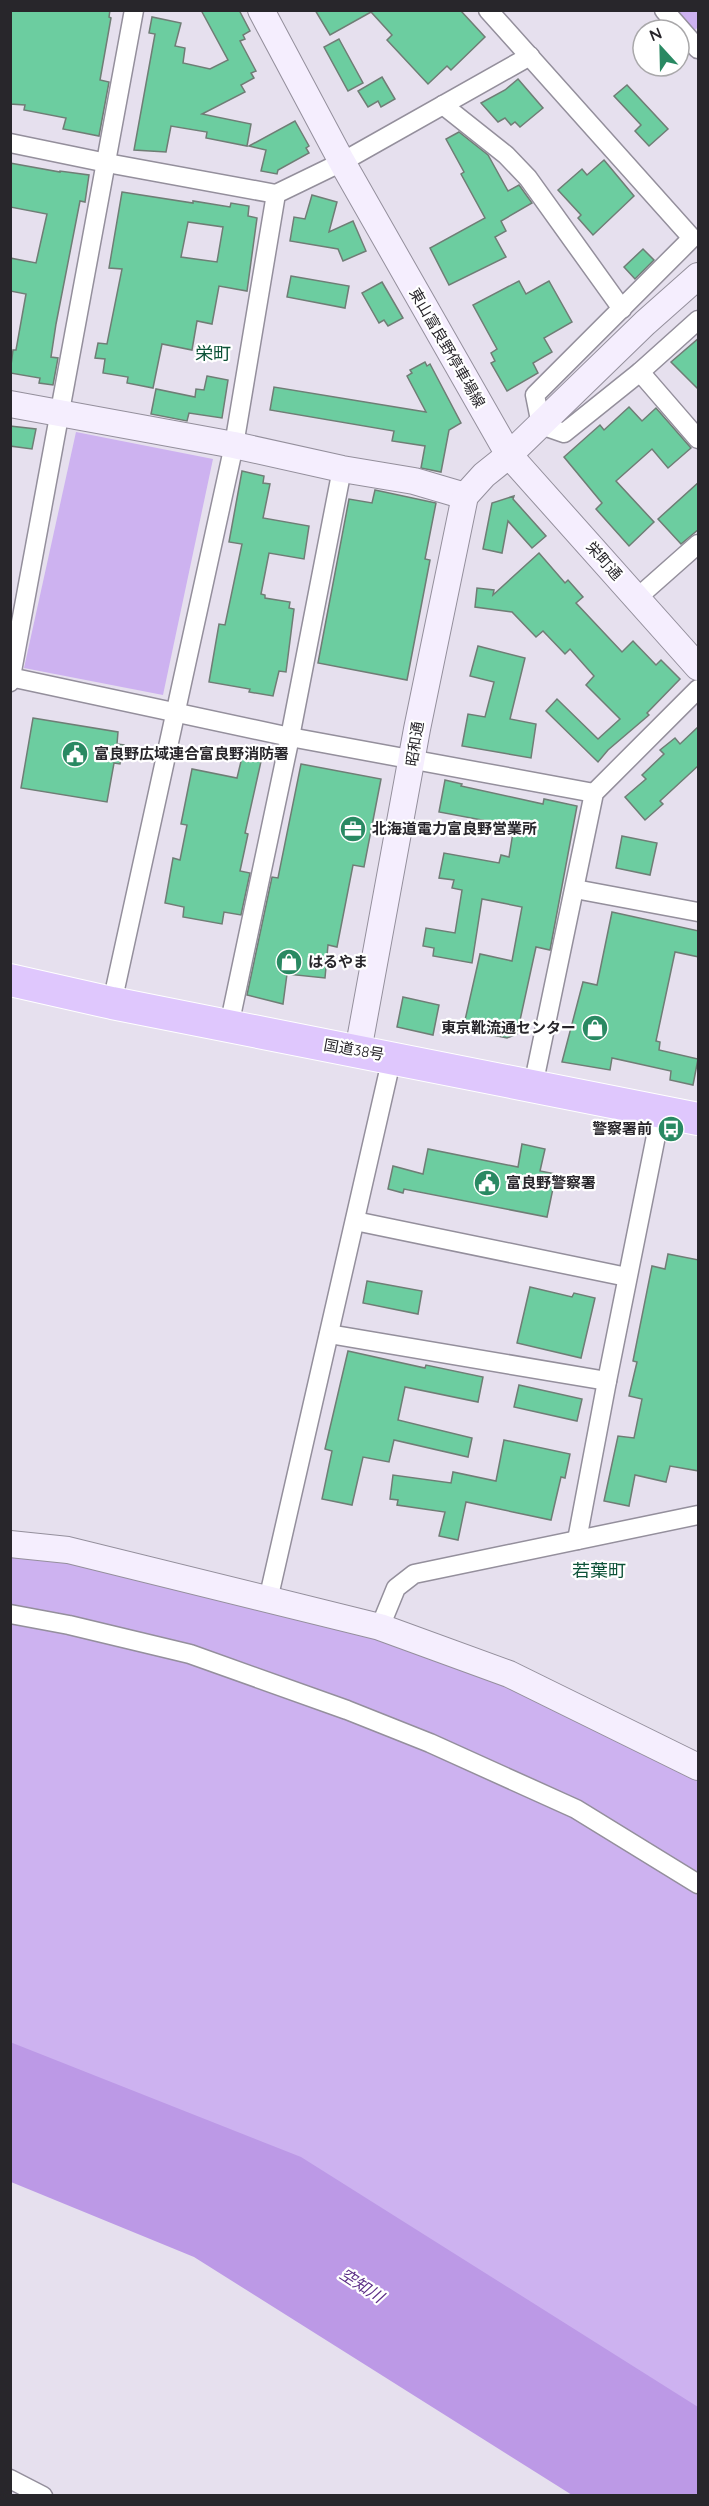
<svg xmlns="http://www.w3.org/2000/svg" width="709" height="2506" viewBox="0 0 709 2506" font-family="Quicksand,'Noto Sans JP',sans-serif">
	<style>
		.green { fill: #cdb2f0 }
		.water { fill: #bc99e6 }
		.building { fill: #6ccda0; stroke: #6f7d75; stroke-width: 1.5; fill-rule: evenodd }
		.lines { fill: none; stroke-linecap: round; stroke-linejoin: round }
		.street-casing { stroke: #948f9c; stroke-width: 21 }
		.secondary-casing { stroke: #948f9c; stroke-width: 28 }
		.highway-casing { stroke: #fff; stroke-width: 34 }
		.street { stroke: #fff; stroke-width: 18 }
		.secondary { stroke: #f5eefe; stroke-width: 26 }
		.highway { stroke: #dfc7fd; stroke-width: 32 }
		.labels { text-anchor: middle; stroke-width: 4.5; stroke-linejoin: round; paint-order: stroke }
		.street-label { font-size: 15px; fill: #28262b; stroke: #fff }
		.poi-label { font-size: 15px; font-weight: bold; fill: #28262b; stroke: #fff; text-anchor: start }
		.water-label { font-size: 16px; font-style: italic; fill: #5b2d86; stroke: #fff }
		.quarter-label { font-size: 18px; fill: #0c5237; stroke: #fff }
	</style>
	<rect width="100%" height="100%" fill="#e6e0ee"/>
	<g class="green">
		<path d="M676 11H698V27L694 31Z"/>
		<path d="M76 432 213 459 163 695 24 668Z"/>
		<path d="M10 1544 380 1627 698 1767V2421L11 2052Z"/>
	</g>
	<path class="water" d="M10 2042 301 2157 698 2407V2495H572L194 2257 11 2182Z"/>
	<g class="building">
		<path d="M10 10H110L109 17 111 18 100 80 109 82 99 136 63 129 66 118 24 110 25 105 10 104Z"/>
		<path d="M201 10H239L250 31 243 35 245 39 240 41 256 71 251 73 254 78 241 85 245 92 202 114 251 124 247 146 206 138 207 132 171 126 166 152 134 150 155 34 149 33 152 17 181 23 175 46 185 48 183 63 210 69 228 60Z"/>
		<path d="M315 10 461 11 485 37 451 70 447 66 428 84 387 40 392 35 371 12 330 35Z"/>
		<path d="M339 39 363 83 348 91 324 47Z"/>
		<path d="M382 77 395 99 381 107 378 101 368 107 358 91Z"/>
		<path d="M518 79 543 108 520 127 515 122 511 125 505 118 498 122 481 103 505 90Z"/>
		<path d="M627 85 668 129 649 146 635 131 641 125 614 96Z"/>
		<path d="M295 121 309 146 306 148 309 153 278 170 277 174 261 171 266 150 249 146Z"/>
		<path d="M459 132 488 155 508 191 519 185 532 203 501 221 506 231 495 237 506 257 449 285 430 248 485 218 461 174 464 172 446 139Z"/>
		<path d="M604 160 634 196 593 235 578 218 581 215 558 190 582 169 587 175Z"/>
		<path d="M10 163 60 172V171L89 175 85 202 80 201 56 324 51 357 58 358 53 385 39 383 40 378 10 373 13 350H16L26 294 10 291V258L36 263 47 214 10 207Z"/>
		<path d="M122 192 193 203V201L230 207 231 203 249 206 248 216 257 218 247 291 219 286 212 324 197 321 192 350 162 344 153 388 127 383 128 377 103 373 105 359 95 358 98 343 107 344 122 269 109 268ZM188 222 223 227 217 262 181 257Z"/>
		<path d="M312 195 337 202 329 232 353 221 366 251 343 261 338 249 290 241 294 217 305 219Z"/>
		<path d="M643 249 654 260 635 279 624 267Z"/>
		<path d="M291 276 349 286 345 308 287 297Z"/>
		<path d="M519 281 526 294 549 281 572 322 544 338 552 352 533 363 538 373 507 391 491 363 495 361 491 353 497 349 473 305Z"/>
		<path d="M382 282 403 318 388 326 384 320 379 323 362 293Z"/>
		<path d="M699 338V390L671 362Z"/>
		<path d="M425 362 427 366 430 364 461 423 449 430 441 472 421 468 425 446 392 441 394 431 270 410 274 387 426 412 407 376 412 373 410 370Z"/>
		<path d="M207 376 228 380 222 418 189 413 187 421 151 414 156 389 195 397 196 389 204 390Z"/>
		<path d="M629 407 642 421 656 408 691 448 668 468 652 449 616 481 654 522 629 546 596 509 602 503 564 457 600 425 604 430Z"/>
		<path d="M10 426 36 429 32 449 10 446Z"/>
		<path d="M242 471 264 476 263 483 270 484 263 518 309 526 304 559 269 553 261 594 265 595V598L290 602 289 608 294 609 286 672 279 671 273 696 249 692 250 689 209 682 219 624 225 625 242 544 229 542Z"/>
		<path d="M699 482V529L681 544 658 519Z"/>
		<path d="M375 490 436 503 425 559 430 560 407 680 318 663 349 499 372 503Z"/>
		<path d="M514 496 513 499 546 536 532 548 508 521 502 553 483 549 492 503Z"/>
		<path d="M539 553 565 583 568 580 583 597 576 603 622 652 633 641 656 665 661 660 680 679 647 713 649 715 608 750 598 762 546 711 557 699 598 739 620 719 586 685 594 676 570 649 565 654 543 631 536 637 512 612 475 607 477 588 494 590 493 595Z"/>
		<path d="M478 646 525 658 510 719 536 724 531 758 462 746 468 714 485 717 494 682 470 676Z"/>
		<path d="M33 718 118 732 117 744 124 745 120 764 114 763 107 802 21 788Z"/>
		<path d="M699 726V765L660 801 663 804 645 820 625 797 646 779 642 775 664 754 660 750 675 738 680 744Z"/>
		<path d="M243 753 262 757 245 833 248 834 240 871 250 873 241 915 224 912 222 924 183 917 184 907 165 903 173 858 180 860 187 825 181 824 192 769 237 778Z"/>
		<path d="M301 764 381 779 364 867 353 865 337 947 328 945 325 978 287 974 283 1004 247 995 272 877 278 878Z"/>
		<path d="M445 780 462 784 461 786 543 804 544 799 577 806 550 950 536 947 517 1034 507 1038 463 1029 480 954 512 961 522 907 482 899 472 963 433 956 434 948 423 946 426 928 455 933 462 890 452 888 454 880 439 878 444 853 499 863 501 855 509 857 514 826 439 812Z"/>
		<path d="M622 836 657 843 650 875 616 868Z"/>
		<path d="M612 912 699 931V957L675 952 656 1041 660 1042 659 1050 698 1059 693 1085 670 1080 671 1071 612 1058 610 1070 562 1062 583 982 597 985Z"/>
		<path d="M403 997 439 1005 433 1035 397 1027Z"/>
		<path d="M522 1144 545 1149 540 1171 556 1174 547 1217 404 1189 403 1193 388 1189 393 1166 423 1174 428 1149 518 1167Z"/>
		<path d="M668 1254 699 1260V1471L670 1466 666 1482 635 1475 629 1506 604 1501 618 1436 634 1438 642 1399 629 1396 637 1362 633 1361 652 1266 665 1269Z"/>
		<path d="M367 1281 422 1291 418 1314 363 1303Z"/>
		<path d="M530 1287 572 1297 574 1293 595 1298 581 1358 517 1343Z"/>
		<path d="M348 1351 425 1368 426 1365 483 1377 478 1402 405 1387 398 1420 472 1438 468 1457 394 1440 389 1462 363 1457 352 1505 322 1499 332 1451 325 1449Z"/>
		<path d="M519 1385 582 1399 577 1421 514 1407Z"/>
		<path d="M504 1440 570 1454 565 1478 561 1477 551 1520 466 1502 458 1540 439 1536 445 1512 397 1505 398 1500 390 1499 393 1475 451 1483 453 1472 496 1481Z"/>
	</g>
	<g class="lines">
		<defs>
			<g id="street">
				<path d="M488 10 692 238 535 395 541 425 564 433 640 372 698 320"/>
				<path d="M664 10 698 49"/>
				<path d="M443 105 506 155 528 178 622 309"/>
				<path d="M10 143 107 163 276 194"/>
				<path d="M640 372 698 439"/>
				<path d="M637 598 698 544"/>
				<path d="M10 677 290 737 594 793"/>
				<path d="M10 682 134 10"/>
				<path d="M575 889 698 912"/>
				<path d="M112 1003 234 445 276 194 342 162 530 56"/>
				<path d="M229 1026 290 737 342 469"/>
				<path d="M533 1086 594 793 698 689"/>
				<path d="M355 1221 627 1277"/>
				<path d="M329 1334 607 1381"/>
				<path d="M577 1540 607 1381 661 1111"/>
				<path d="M268 1600 392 1057"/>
				<path d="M10 1614 69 1625 190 1654 347 1710 430 1743 576 1809 698 1884"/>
				<path d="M380 1627 396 1588 414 1574 698 1515"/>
				<path d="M10 2479 43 2496"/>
			</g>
			<g id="secondary">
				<path d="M261 10 342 162 509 455 645 323 698 276"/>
				<path d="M10 404 234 445 342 469 414 481 465 496"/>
				<path d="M358 1051 417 729 465 496 484 475 509 455 698 667"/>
				<path d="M10 1544 68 1550 380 1627 509 1674 698 1767"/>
			</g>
			<path id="highway" d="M10 980 112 1003 698 1119"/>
		</defs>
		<use href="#street" class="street-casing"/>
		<use href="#secondary" class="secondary-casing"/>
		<use href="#highway" class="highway-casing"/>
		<use href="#street" class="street"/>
		<use href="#secondary" class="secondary"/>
		<use href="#highway" class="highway"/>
	</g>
	<defs>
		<symbol id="civic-disc" viewBox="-11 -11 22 22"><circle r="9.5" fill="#298962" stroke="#fff"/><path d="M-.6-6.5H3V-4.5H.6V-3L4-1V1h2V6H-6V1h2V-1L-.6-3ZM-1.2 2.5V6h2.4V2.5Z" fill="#fff"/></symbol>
		<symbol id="office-disc" viewBox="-11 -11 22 22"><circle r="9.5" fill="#298962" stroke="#fff"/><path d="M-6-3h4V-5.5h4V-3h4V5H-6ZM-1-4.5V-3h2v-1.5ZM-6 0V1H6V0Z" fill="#fff"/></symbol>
		<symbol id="shop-disc" viewBox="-11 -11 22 22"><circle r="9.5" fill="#298962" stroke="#fff"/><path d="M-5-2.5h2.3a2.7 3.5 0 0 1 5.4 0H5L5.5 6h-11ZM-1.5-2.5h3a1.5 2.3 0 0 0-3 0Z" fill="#fff"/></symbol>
		<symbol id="bus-disc" viewBox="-11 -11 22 22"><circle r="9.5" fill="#298962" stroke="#fff"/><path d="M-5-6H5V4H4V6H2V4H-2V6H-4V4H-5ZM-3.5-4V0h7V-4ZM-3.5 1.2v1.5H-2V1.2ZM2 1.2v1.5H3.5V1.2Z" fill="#fff"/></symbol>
	</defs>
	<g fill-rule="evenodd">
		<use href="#civic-disc" x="60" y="739" width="30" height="30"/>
		<use href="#office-disc" x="338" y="814" width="30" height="30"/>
		<use href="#shop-disc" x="274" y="947" width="30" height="30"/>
		<use href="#shop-disc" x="580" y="1013" width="30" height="30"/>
		<use href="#bus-disc" x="656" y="1114" width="30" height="30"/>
		<use href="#civic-disc" x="472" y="1168" width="30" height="30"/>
	</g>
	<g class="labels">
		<g class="street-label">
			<text transform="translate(447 348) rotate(60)" y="5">東山富良野停車場線</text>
			<text transform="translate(604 561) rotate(48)" y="5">栄町通</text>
			<text transform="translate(415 744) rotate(-81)" y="5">昭和通</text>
			<text transform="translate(354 1050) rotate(10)" y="5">国道38号</text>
		</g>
		<g class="poi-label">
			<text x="94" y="759">富良野広域連合富良野消防署</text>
			<text x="372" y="834">北海道電力富良野営業所</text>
			<text x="308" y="967">はるやま</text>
			<text x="576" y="1033" text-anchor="end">東京靴流通センター</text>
			<text x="652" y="1134" text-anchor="end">警察署前</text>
			<text x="506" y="1188">富良野警察署</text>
		</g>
		<g class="water-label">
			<text transform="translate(362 2285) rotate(33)" y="6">空知川</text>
		</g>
		<g class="quarter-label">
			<text x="213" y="360">栄町</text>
			<text x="599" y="1577">若葉町</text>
		</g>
	</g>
	<rect width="709" height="2506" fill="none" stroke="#28262b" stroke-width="24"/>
	<g transform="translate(661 48) rotate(338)"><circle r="28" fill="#ffffff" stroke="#a9a8aa" stroke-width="1.5"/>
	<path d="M0-4.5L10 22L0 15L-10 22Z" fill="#298962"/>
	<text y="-9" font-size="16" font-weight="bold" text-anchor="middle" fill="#28262b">N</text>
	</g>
</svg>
